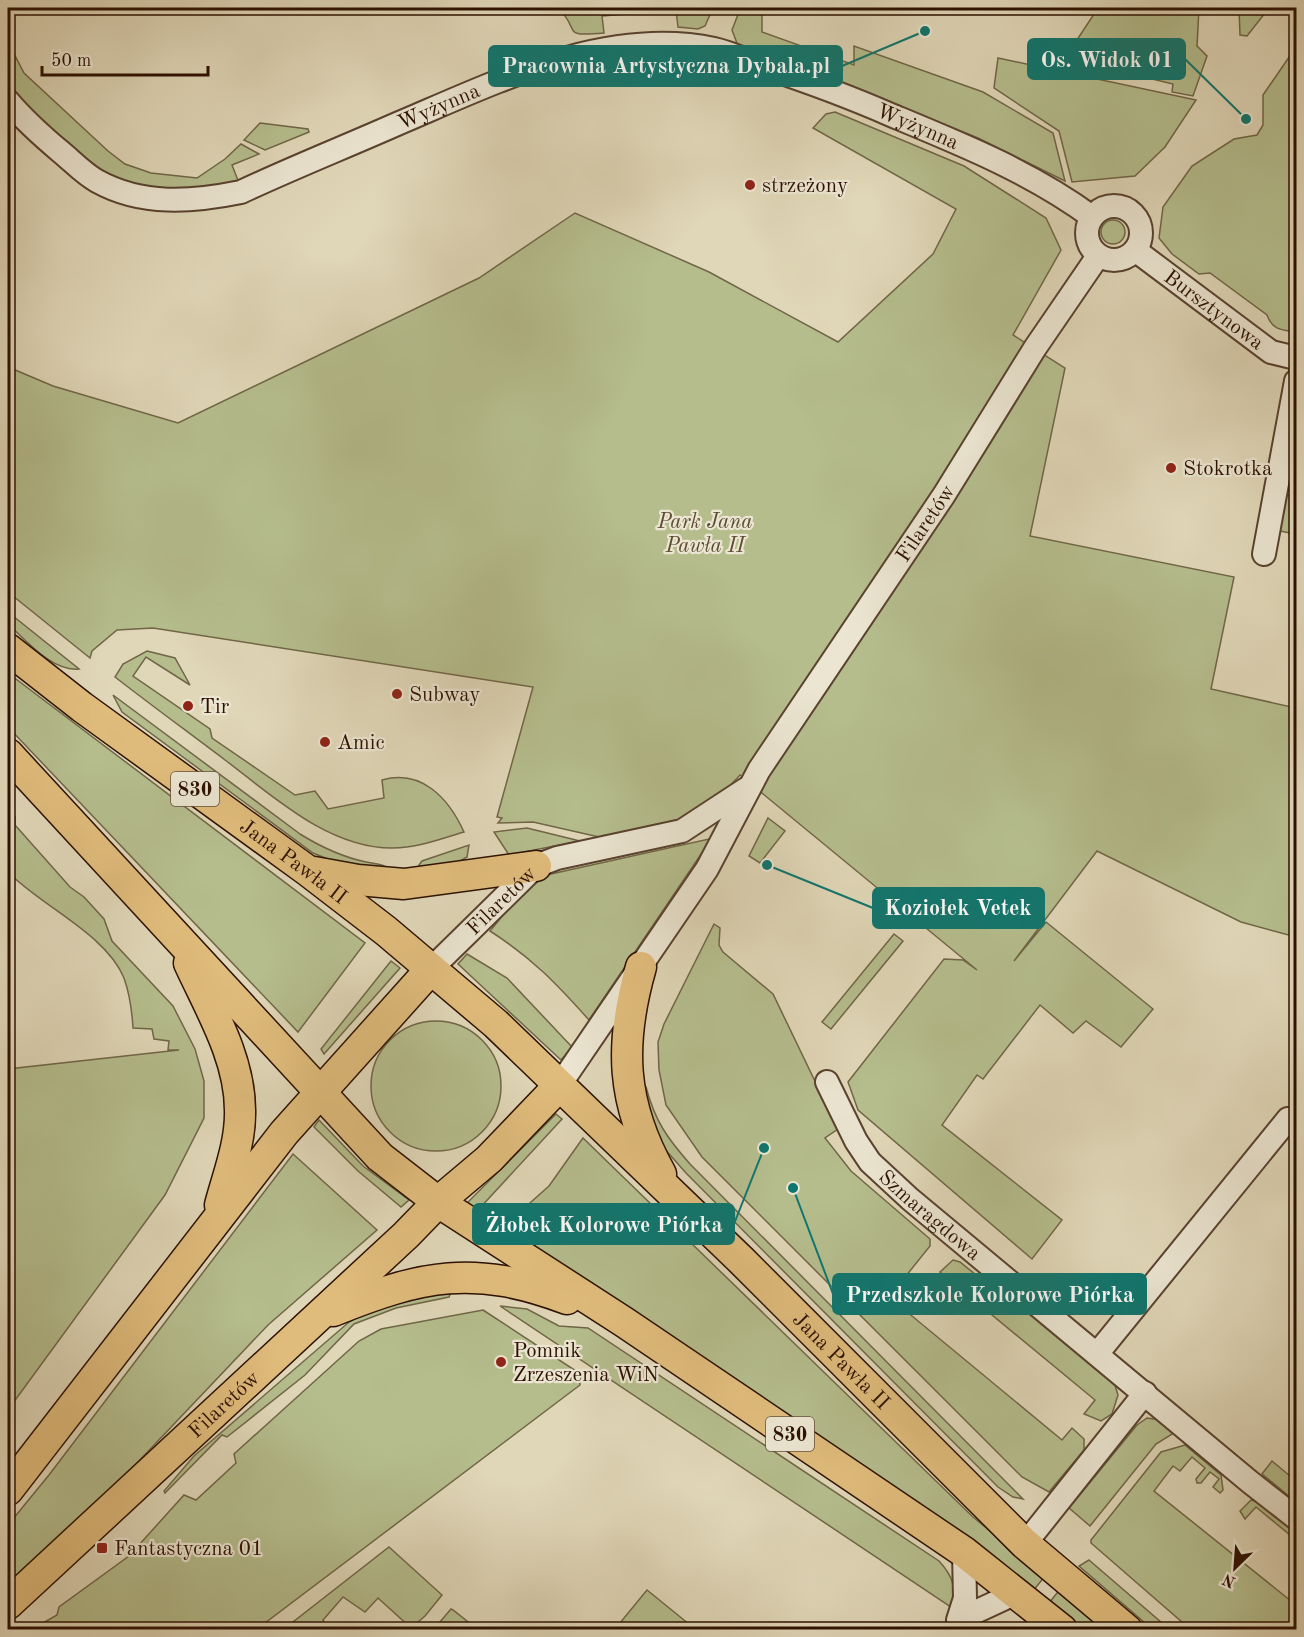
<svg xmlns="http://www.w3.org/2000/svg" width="1304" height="1637" viewBox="0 0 1304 1637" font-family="'Old Standard TT',serif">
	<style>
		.green { fill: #b5bd8d; stroke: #706647; stroke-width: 1.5 }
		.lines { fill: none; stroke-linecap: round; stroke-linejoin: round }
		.minor-casing { stroke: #59422f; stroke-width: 26 }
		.major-casing { stroke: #2c1001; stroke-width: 33 }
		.minor { stroke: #ebe5d1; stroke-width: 22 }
		.major { stroke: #e0bc7c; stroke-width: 30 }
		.poi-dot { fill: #8f2418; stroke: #ebe5d1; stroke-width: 2 }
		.labels { text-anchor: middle; stroke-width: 4.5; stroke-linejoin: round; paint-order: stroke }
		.shield { fill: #ebe5d1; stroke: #65503f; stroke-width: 1.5 }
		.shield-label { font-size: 20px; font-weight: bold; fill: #2c1001 }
		.street-label { font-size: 21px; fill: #2c1001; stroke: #ebe5d1 }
		.poi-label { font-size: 21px; fill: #2c1001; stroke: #ebe5d1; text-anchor: start }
		.park-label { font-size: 21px; font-style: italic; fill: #5c4d32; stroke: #ebe5d1 }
		.leader { fill: none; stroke: #0f766e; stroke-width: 2 }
		.callout-dot { fill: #0f766e; stroke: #ebe5d1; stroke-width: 2 }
		.callout { fill: #0f766e; stroke: #0f766e; stroke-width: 2 }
		.callout-label { font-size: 22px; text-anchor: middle; font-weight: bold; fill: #fff }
	</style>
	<rect width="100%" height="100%" fill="#e0d7b8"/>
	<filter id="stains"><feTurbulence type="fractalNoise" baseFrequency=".00333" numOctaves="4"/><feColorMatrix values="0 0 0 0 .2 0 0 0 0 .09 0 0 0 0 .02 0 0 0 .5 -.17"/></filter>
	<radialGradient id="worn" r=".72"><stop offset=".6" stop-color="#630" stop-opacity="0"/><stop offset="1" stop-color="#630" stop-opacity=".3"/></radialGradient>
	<g class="green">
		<path d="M558 8H713L705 26 698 29 678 27 676 10 602 16 604 33C559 37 582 31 558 8Z"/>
		<path d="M744 8 762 14V32L854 65V46L983 92 1053 133 1065 181 978 138 827 77 738 46 732 30 739 12Z"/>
		<path d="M1098 8H1199L1197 46 1207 56 1193 96 1172 92 1173 84 1115 70 1112 79 1059 67Z"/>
		<path d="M1239 8H1269L1247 36 1240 35Z"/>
		<path d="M8 42 24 73 108 151 125 164 151 173 197 178 225 159 241 144 259 154 232 165 239 183C203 187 167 194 130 183 122 181 113 177 105 172 88 161 13 100 8 83 4 72 8 53 8 42Z"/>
		<path d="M1296 47V332C1282 330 1272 330 1267 315L1210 273 1199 274 1172 254 1159 238 1163 207 1192 166 1234 139 1257 135 1263 125V95Z"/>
		<path d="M998 58 1196 100 1165 147 1135 176 1072 182 1059 131 994 88Z"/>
		<path d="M835 112 964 166 1046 218 1061 250 1013 335 1065 368 1030 536 1234 577 1211 689 1296 708V937L1241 922 1097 851 1014 961 1046 922 1153 1009 1121 1047 1086 1021 1073 1033 1040 1005 983 1079 977 1075 942 1125 1062 1220 1032 1259 858 1110 848 1082 944 959 963 960 977 970 740 775 723 793 681 819 618 833 599 837 533 822 498 823 502 818 497 817 533 687 153 628 117 630 92 651 90 658 8 592V367L53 386 178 423 479 278 575 213 709 272 838 342 933 254 956 209 813 128 826 114Z"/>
		<path d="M260 123 308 129 309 132 265 150 244 140Z"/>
		<circle cx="1113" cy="232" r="12"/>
		<path d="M1284 495 1296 497V534L1274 530Z"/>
		<path d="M8 612 79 669C52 672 26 640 8 624Z"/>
		<path d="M147 651 175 658 190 685 146 657 133 676 210 729 212 738 295 795 315 791 328 809 384 798 382 780C421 769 448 797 464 832 441 839 417 848 392 848 328 848 273 796 225 760 188 732 151 705 115 677L123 664Z"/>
		<path d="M8 673 365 943 298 1032 8 727Z"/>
		<path d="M113 695 300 834C321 847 342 857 366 862 374 864 383 863 389 869L340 864 313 853 122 712Z"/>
		<path d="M8 808 15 817V825L70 887 84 897 104 919 112 941 173 1006 195 1049 204 1081V1118L165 1195 8 1410V1069L179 1050H168L169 1041 154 1039 152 1029 133 1028C132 1011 130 995 124 978 106 934 41 906 8 872Z"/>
		<path d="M768 818 785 831 760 863 749 856Z"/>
		<path d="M527 828 580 841 509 855 494 832Z"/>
		<path d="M709 839 710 841 589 1020C556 983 532 958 490 931L512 904 542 876Z"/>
		<path d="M469 845 467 857 455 864 421 872 419 865 422 861Z"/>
		<path d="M714 924 720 928 719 945 723 952 773 994 838 1129 825 1138 851 1171 930 1239V1246L889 1297 1062 1440 1072 1428 1084 1439V1450L1049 1492 1022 1477 702 1157 666 1105 659 1070 658 1042 664 1024Z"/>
		<path d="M894 934 903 941 831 1029 822 1022Z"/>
		<path d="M467 954 507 978 572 1047 561 1060 458 964Z"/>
		<path d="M391 961 400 968 324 1054 321 1049Z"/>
		<circle cx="436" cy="1086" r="65"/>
		<path d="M637 1081 646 1087C655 1121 667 1138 690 1164L1023 1499 1013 1497 998 1487 686 1173 663 1147Z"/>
		<path d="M556 1114 562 1119 478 1210 467 1203Z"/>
		<path d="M319 1120 363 1166 409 1200 401 1207 358 1171 314 1127Z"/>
		<path d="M583 1138 973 1517 1045 1576 1033 1591 503 1227 549 1186Z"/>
		<path d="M293 1154 377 1230 268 1325 137 1463 8 1587V1525L49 1475Z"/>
		<path d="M953 1260 960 1262 1007 1300 1012 1295 1113 1379 1118 1395 1112 1414 1101 1421 1084 1414 1095 1400 940 1272Z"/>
		<path d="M452 1290 449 1297 396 1308 354 1324 305 1375 227 1437 222 1435 165 1493 164 1491 194 1456 349 1322 377 1306Z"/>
		<path d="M500 1306 527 1309 559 1326 588 1328 939 1561C952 1575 958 1589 951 1607Z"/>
		<path d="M483 1310 579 1373 580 1385 257 1629 39 1630 36 1627 57 1615 59 1607 129 1556 184 1495 196 1500 236 1463 234 1454 359 1341 381 1329Z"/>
		<path d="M1147 1418 1160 1420 1177 1431 1156 1444 1090 1526 1069 1508 1137 1425Z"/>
		<path d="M1185 1445 1221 1475 1223 1490 1220 1493 1213 1487 1219 1479 1210 1472 1201 1483H1197L1196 1479 1205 1468 1192 1457 1180 1471 1173 1466 1154 1491 1296 1605V1629H1190L1091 1543V1540L1161 1452Z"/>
		<path d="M1272 1461 1296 1481V1502L1262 1474Z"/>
		<path d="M1251 1500 1266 1504 1296 1529V1540L1256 1507 1245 1519 1240 1511Z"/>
		<path d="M389 1547 442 1595 425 1616 411 1628 378 1598 365 1612 343 1597 323 1620 329 1629H284Z"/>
		<path d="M1089 1560 1169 1629H1152L1079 1566Z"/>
		<path d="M1061 1588 1111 1629H1081L1049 1603Z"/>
		<path d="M647 1590 695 1629H615Z"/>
		<path d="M451 1609 453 1610 477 1629H434Z"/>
	</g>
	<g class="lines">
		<defs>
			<g id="minor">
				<path id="s1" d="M8 101C24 120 42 136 61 152 72 161 84 174 97 181 142 206 192 202 241 192 292 168 345 147 397 124 494 83 606 26 714 49 732 53 750 62 767 68 809 82 850 97 891 115 961 144 1031 172 1092 217"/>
				<circle cx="1114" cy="233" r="27"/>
				<path id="s2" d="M1135 250 1271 352 1296 358"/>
				<path d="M1264 554 1296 381"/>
				<path id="s3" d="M431 969 536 866 557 858 682 831 746 789"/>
				<path id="s4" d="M827 1082 856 1141 870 1162 910 1199 1250 1482 1296 1518"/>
				<path id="s5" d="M559 1086 707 869 759 770 944 495 1035 348 1098 256"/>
				<path d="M1097 1354 1288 1119"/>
				<path d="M1025 1544 1145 1393"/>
				<path d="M964 1552 965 1598 958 1620 1016 1593"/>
			</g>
			<g id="major">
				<path id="s6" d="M8 649 82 707 308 871 386 931 496 1024 742 1261 1025 1544 1127 1630"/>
				<path d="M8 754 380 1157 438 1202 624 1322 964 1552 1062 1630"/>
				<path d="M314 872 358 880 404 884 536 866"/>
				<path d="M189 963C210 1009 240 1058 240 1110 241 1142 228 1175 220 1205"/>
				<path d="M641 967C619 1044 621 1103 661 1174"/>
				<path d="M333 1311C422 1275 474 1264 567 1299"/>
				<path d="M8 1490 284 1133 431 969"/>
				<path id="s7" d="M8 1604 406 1235 438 1202 489 1159 559 1086"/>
			</g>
		</defs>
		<use href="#minor" class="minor-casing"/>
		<use href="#major" class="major-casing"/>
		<use href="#minor" class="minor"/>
		<use href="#major" class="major"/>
	</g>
	<g class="poi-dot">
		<circle cx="750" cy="185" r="6"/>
		<circle cx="1171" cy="468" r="6"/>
		<circle cx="397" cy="694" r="6"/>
		<circle cx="188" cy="706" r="6"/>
		<circle cx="325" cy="742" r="6"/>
		<circle cx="501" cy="1362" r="6"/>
		<rect x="96" y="1542" width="12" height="12" rx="3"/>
	</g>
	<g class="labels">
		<g class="shield">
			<rect x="171" y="772" width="48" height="34" rx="4.5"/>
			<rect x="766" y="1417" width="48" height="34" rx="4.5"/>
		</g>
		<g class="shield-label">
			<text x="195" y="796">830</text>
			<text x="790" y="1441">830</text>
		</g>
		<g class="street-label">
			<text dy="7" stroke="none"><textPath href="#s1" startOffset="483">Wyżynna</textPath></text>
			<text dy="7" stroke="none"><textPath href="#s1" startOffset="987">Wyżynna</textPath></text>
			<text dy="7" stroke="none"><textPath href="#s2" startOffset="99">Bursztynowa</textPath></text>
			<text dy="7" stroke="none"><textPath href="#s5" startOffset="672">Filaretów</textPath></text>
			<text dy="7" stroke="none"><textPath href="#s6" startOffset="356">Jana Pawła II</textPath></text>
			<text dy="7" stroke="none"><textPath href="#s3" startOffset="98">Filaretów</textPath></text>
			<text dy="7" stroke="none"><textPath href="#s4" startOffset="171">Szmaragdowa</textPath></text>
			<text dy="7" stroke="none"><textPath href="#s6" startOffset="1098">Jana Pawła II</textPath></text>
			<text dy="7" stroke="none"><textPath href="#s7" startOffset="294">Filaretów</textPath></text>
		</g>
		<g class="poi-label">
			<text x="762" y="192">strzeżony</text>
			<text x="1183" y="475">Stokrotka</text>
			<text x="409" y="701">Subway</text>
			<text x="200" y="713">Tir</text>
			<text x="337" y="749">Amic</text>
			<text x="513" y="1357">Pomnik<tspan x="513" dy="24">Zrzeszenia WiN</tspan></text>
			<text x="114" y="1555">Fantastyczna 01</text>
		</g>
		<g class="park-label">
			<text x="705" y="528">Park Jana<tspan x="705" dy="24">Pawła II</tspan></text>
		</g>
	</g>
	<path class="leader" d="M1246 119L1185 59M925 31L842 66M767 865L873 908M764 1148L734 1224M793 1188L833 1294"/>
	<g class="callout-dot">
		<circle cx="1246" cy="119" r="6"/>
		<circle cx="925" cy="31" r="6"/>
		<circle cx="767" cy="865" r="6"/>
		<circle cx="764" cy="1148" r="6"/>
		<circle cx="793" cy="1188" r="6"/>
	</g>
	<g class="callout">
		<rect x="1028" y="39" width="157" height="40" rx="6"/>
		<rect x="489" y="46" width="353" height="40" rx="6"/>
		<rect x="873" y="888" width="171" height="40" rx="6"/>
		<rect x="473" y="1204" width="261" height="40" rx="6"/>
		<rect x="833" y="1274" width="313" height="40" rx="6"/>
	</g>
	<g class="callout-label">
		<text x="1107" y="67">Os. Widok 01</text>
		<text x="666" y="73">Pracownia Artystyczna Dybala.pl</text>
		<text x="958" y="915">Koziołek Vetek</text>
		<text x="604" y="1232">Żłobek Kolorowe Piórka</text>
		<text x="990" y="1302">Przedszkole Kolorowe Piórka</text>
	</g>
	<rect width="1304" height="1637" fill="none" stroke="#e0d7b8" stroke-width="30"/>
	<rect x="9" y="9" width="1286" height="1619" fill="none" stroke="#2c1001" stroke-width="3"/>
	<rect x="15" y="15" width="1274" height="1607" fill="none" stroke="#2c1001" stroke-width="1.5"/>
	<g transform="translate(1235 1568) rotate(205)" stroke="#ebe5d1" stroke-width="4.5" paint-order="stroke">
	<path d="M0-4.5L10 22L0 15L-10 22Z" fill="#2c1001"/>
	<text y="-9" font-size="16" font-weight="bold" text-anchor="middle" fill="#2c1001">N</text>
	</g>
	<path d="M42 66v9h166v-9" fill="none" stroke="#2c1001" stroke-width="3"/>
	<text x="51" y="66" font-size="18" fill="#2c1001" stroke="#ebe5d1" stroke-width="4.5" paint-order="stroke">50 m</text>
	<rect width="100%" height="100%" filter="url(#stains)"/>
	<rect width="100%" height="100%" fill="url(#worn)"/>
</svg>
